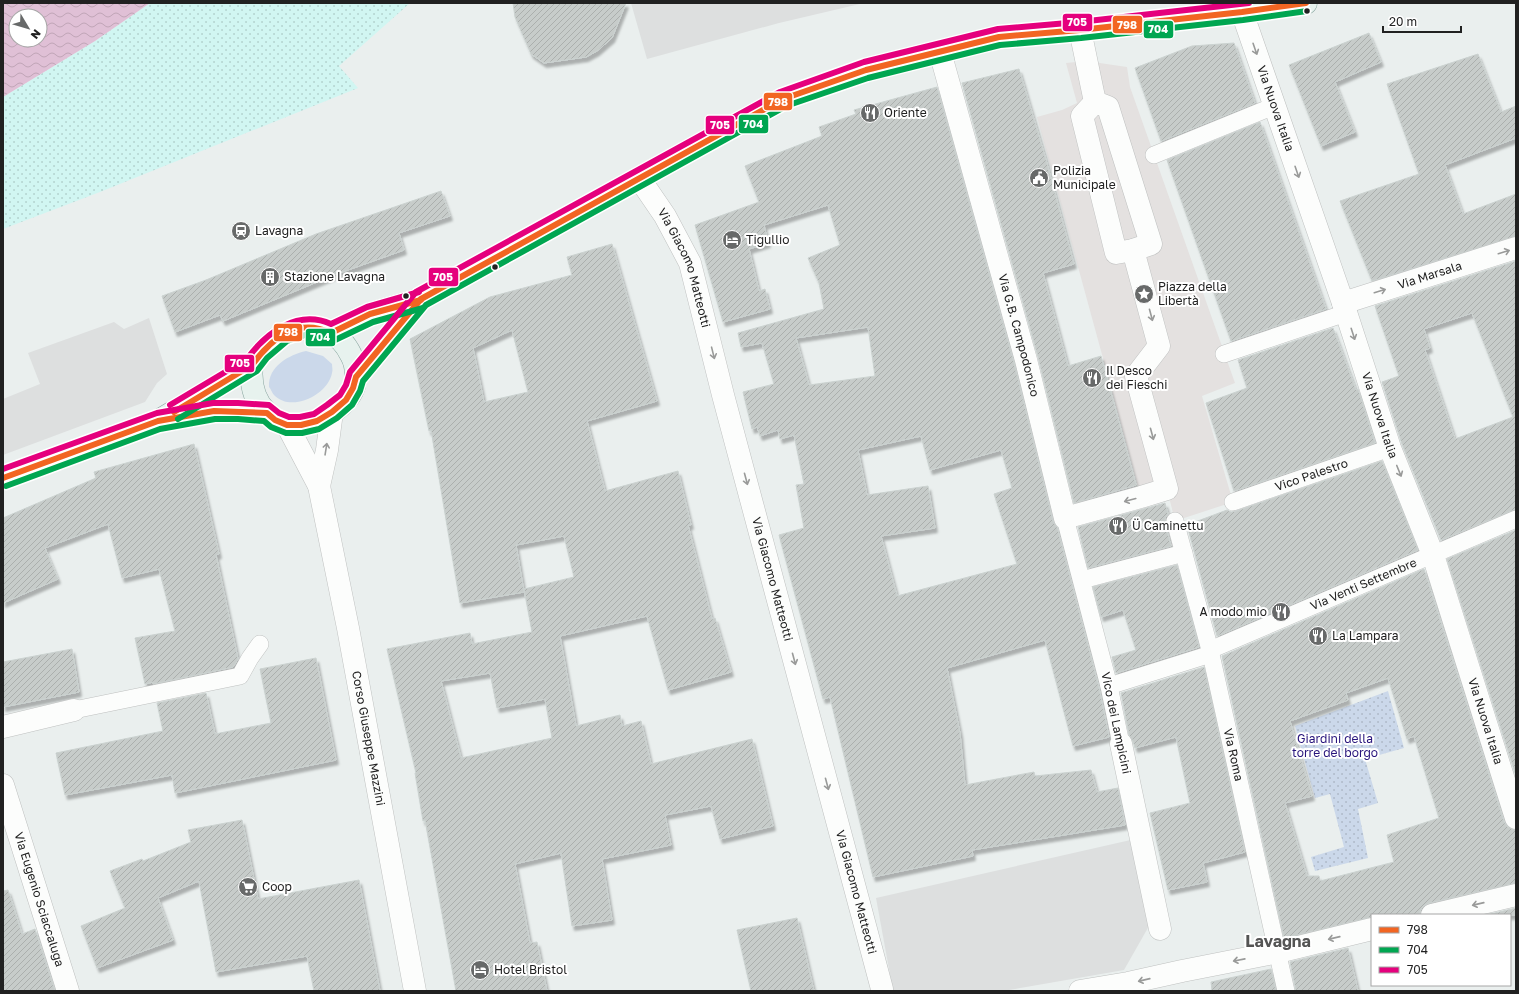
<svg xmlns="http://www.w3.org/2000/svg" width="1519" height="994" viewBox="0 0 1519 994" font-family="'Golos Text',sans-serif">
	<style>
		.grass { fill: #cbd8ea }
		.sand { fill: url(#sand-dots) }
		.garden { fill: url(#garden-dots) }
		.parking { fill: #dddfdf }
		.plaza { fill: #e4e1e0 }
		.water { fill: url(#water-waves); fill-rule: evenodd }
		.building { fill: url(#building-hatch); stroke: #cbd2d0; fill-rule: evenodd; filter: url(#shadow) }
		.lines { fill: none; stroke-linecap: round; stroke-linejoin: round }
		.pedestrian-casing { stroke: #bfc1c0; stroke-width: 18 }
		.minor-casing { stroke: #bfc1c0; stroke-width: 23 }
		.tertiary-casing { stroke: #bfc1c0; stroke-width: 23 }
		.primary-casing { stroke: #87a49e; stroke-width: 23 }
		.pedestrian { stroke: #fcfdfc; stroke-width: 17 }
		.minor { stroke: #fcfdfc; stroke-width: 22 }
		.tertiary { stroke: #fcfdfc; stroke-width: 22 }
		.primary { stroke: #e7f2ee; stroke-width: 22 }
		.bus-1-casing { stroke: #fff; stroke-width: 9 }
		.bus-2-casing { stroke: #fff; stroke-width: 9 }
		.bus-3-casing { stroke: #fff; stroke-width: 9 }
		.bus-1 { stroke: #f26522; stroke-width: 6 }
		.bus-2 { stroke: #00a651; stroke-width: 6 }
		.bus-3 { stroke: #e5007d; stroke-width: 6 }
		.oneway { stroke: #999a99 }
		.bus-dot { fill: #212121; stroke: #fff; stroke-width: 1.5 }
		.labels { text-anchor: middle; stroke-width: 4; stroke-linejoin: round; paint-order: stroke }
		.street-label { font-size: 12px; fill: #212121; stroke: #fff }
		.poi-label { font-size: 12px; fill: #212121; stroke: #fff; text-anchor: start }
		.park-label { font-size: 12px; fill: #27137b; stroke: #fff }
		.district-label { font-size: 16px; font-weight: bold; fill: #545454; stroke: #fff }
		.line-badge { stroke: #fff; stroke-width: 1.5 }
		.badge-label { font-size: 11px; text-anchor: middle; font-weight: bold; fill: #fff }
	</style>
	<defs>
		<pattern id="sand-dots" width="8" height="8" patternUnits="userSpaceOnUse"><rect width="8" height="8" fill="#d1f6f2"/><path d="M2 2h.1M6 6h.1" fill="none" stroke="#b3d3cf" stroke-width="1.8" stroke-linecap="round"/></pattern>
		<pattern id="garden-dots" width="8" height="8" patternUnits="userSpaceOnUse"><rect width="8" height="8" fill="#cbd8ea"/><path d="M2 2h.1M6 6h.1" fill="none" stroke="#aeb9c8" stroke-width="1.8" stroke-linecap="round"/></pattern>
		<pattern id="water-waves" width="16" height="10" patternUnits="userSpaceOnUse"><rect width="16" height="10" fill="#e0c0d6"/><path d="M0 5q4-4 8 0t8 0" fill="none" stroke="#c0a5b7"/></pattern>
		<pattern id="building-hatch" width="6" height="6" patternUnits="userSpaceOnUse"><rect width="6" height="6" fill="#c7ccca"/><path d="M-1 1l2-2M0 6l6-6M5 7l2-2" fill="none" stroke="#abafad"/></pattern>
		<filter id="shadow"><feDropShadow dx="2.5" dy="4.5" stdDeviation="1" flood-color="#0004"/></filter>
	</defs>
	<rect width="100%" height="100%" fill="#eaefee"/>
	<path class="grass" d="M306 351 323 356 332 364C332 367 333 370 332 373 328 395 291 413 274 395 272 393 271 389 269 387 268 366 289 355 306 351Z"/>
	<path class="sand" d="M150 3H410L339 66 358 88 100 192 3 229V97L95 41Z"/>
	<path class="garden" d="M1388 691 1404 748 1365 759 1378 803 1358 809 1368 858 1315 871 1311 857 1344 847 1330 794 1315 798 1295 726Z"/>
	<g class="parking">
		<path d="M631 3H864L779 23 647 59Z"/>
		<path d="M149 318 167 374 157 383 145 402 3 455V399L40 384 28 353 114 322 124 329Z"/>
		<path d="M1135 839 1149 926 1124 970 1003 991H893L876 898Z"/>
	</g>
	<path class="plaza" d="M1086 61 1127 67 1130 87 1235 383 1202 396 1233 502 1175 521 1167 489 1141 497 1037 117 1062 110 1077 103 1066 63Z"/>
	<path class="water" d="M3 3H150L95 41 3 97ZM16 16H40V40H16Z"/>
	<g class="building">
		<path d="M513 3H626L612 38 597 51 586 57 544 63 531 54 515 17Z"/>
		<path d="M1369 33 1381 62 1335 82 1355 132 1321 146 1289 65Z"/>
		<path d="M1234 43 1255 103 1161 141 1135 68 1192 46Z"/>
		<path d="M1478 54 1501 112 1516 106V138L1445 165 1463 214 1516 194V236L1372 281 1340 201 1419 174 1387 84Z"/>
		<path d="M1019 69 1046 160 1074 264 1043 273 1068 366 1101 356 1136 485 1074 503 1038 357 962 83Z"/>
		<path d="M937 87 1014 363 1053 521 1057 527 1099 688 1109 737 1073 746 1045 640 947 668 960 733 965 785 1034 772 1035 776 1091 770 1097 792 1118 788 1125 825 972 850 973 856 873 877 830 697 823 699 779 535 804 528 796 485 804 484 794 435 780 439 778 430 760 436 757 427 752 429 743 392 774 384 762 343 741 347 738 333 824 309 819 283 808 258 840 245 828 205 764 225 768 243 749 249 759 291 765 289 770 309 723 322 695 225 759 202 745 166 822 136 819 127 856 114 854 110ZM868 327 875 376 809 385 796 338ZM921 436 930 470 1001 450 1012 488 994 494 1017 564 897 596 881 536 935 528 928 486 867 495 858 450Z"/>
		<path d="M1260 122 1326 309 1231 341 1167 160Z"/>
		<path d="M441 191 450 216 399 233 404 250 334 275 223 321 220 315 175 332 162 296 206 280 316 234Z"/>
		<path d="M612 244 657 401 587 421 605 491 678 471 691 525H688L712 619 715 618 731 672 668 690 647 616 560 636 576 726 620 715 622 726 641 721 651 764 752 739 773 826 720 839 711 806 665 815 671 845 602 859 612 920 572 926 561 853 515 864 530 943 537 942 547 991H456L425 820 423 821 415 773H416L387 649 470 633 472 644 532 632 524 589 574 577 564 536 516 545 524 592 460 603 431 430 429 431 410 339 490 297 572 275 567 257ZM512 330 528 392 484 402 473 348ZM490 673 497 708 545 699 552 738 461 758 441 681Z"/>
		<path d="M1516 261V509L1441 540 1402 444 1382 382 1399 376 1375 306ZM1472 313 1513 417 1455 439 1425 350 1430 348 1424 329Z"/>
		<path d="M1333 328 1356 390 1358 389 1375 443 1234 491 1206 403 1247 388 1238 360Z"/>
		<path d="M194 444 219 554 216 555 238 659 233 667 153 684V682L145 684 135 638 175 631 159 569 122 578 108 524 45 548 58 579 3 603V518L96 478 94 472Z"/>
		<path d="M1382 461 1418 550 1217 636 1187 525 1227 510 1231 512 1236 511Z"/>
		<path d="M1165 503 1168 514 1165 518V524L1171 546 1088 568 1078 527Z"/>
		<path d="M1516 530V776L1447 559Z"/>
		<path d="M1177 565 1199 647 1116 673 1112 657 1136 650 1123 610 1101 617 1093 587Z"/>
		<path d="M1424 569 1504 822 1508 827 1516 830V883L1429 903 1423 906 1420 911V915H1372V917L1284 938 1222 656ZM1388 678 1407 739 1414 736 1439 818 1387 835 1394 862 1320 881 1319 876H1307L1285 803 1312 796 1290 721 1348 700 1346 693Z"/>
		<path d="M72 649 79 692 3 707V662Z"/>
		<path d="M316 658 336 760 175 793 172 775 65 795 56 753 163 731 157 703 206 693 215 734 271 723 260 669Z"/>
		<path d="M1204 667 1245 852 1203 863 1207 882 1168 890 1150 813 1190 803 1176 737 1135 748 1133 741 1129 735 1121 693Z"/>
		<path d="M242 820 258 899 359 880 380 991H314L307 956 216 972 199 881 158 898 173 940 97 968 81 926 125 908 110 871 142 859 143 861 191 842 188 830Z"/>
		<path d="M8 890 22 934 35 929 55 991H3V891Z"/>
		<path d="M1516 908V915H1486Z"/>
		<path d="M797 918 814 991H751L737 930Z"/>
		<path d="M1348 948 1358 991H1296L1290 962Z"/>
		<path d="M1271 969 1276 991H1212L1211 982Z"/>
	</g>
	<g class="lines">
		<defs>
			<g id="pedestrian">
				<path d="M1154 155 1274 106"/>
				<path d="M1224 354 1346 313"/>
				<path id="s1" d="M1233 502 1390 448"/>
				<path d="M1065 518 1109 686 1121 744"/>
				<path id="s2" d="M1175 521 1210 650 1286 991"/>
				<path d="M1082 580 1184 553"/>
				<path id="s3" d="M1210 650 1516 519"/>
				<path d="M1109 686 1211 654"/>
				<path d="M74 710 240 676 250 658 260 644"/>
			</g>
			<g id="minor">
				<path id="s4" d="M1242 12 1343 303 1390 448 1433 555 1516 818"/>
				<path d="M1080 30 1095 102"/>
				<path id="s5" d="M940 52 1026 360 1065 518 1141 497 1167 489 1136 376 1159 346 1133 250"/>
				<path d="M1095 102 1108 107 1151 244 1133 250 1116 253 1082 116Z"/>
				<path id="s6" d="M639 178 665 216 690 263 723 395 882 989V991"/>
				<path id="s7" d="M1343 303 1516 248"/>
				<path d="M3 727 74 710"/>
				<path d="M1121 744 1160 929"/>
				<path id="s8" d="M3 785 68 991"/>
				<path d="M1432 915 1516 895"/>
				<path d="M1080 991 1128 983 1182 971 1278 952 1372 929"/>
			</g>
			<g id="tertiary">
				<path id="s9" d="M287 425 319 486 348 628 415 991"/>
				<path d="M319 486 327 450 332 412"/>
			</g>
			<g id="primary">
				<path d="M331 333 370 314 421 299 639 178 783 99 866 70 999 37 1080 30 1242 12 1306 3"/>
				<path d="M356 377 421 299"/>
				<path d="M173 419 214 411H238L267 413"/>
				<path d="M3 478 158 421 252 365C260 353 269 343 282 335 286 332 291 331 296 330 319 323 340 332 351 355 356 364 357 376 354 387 346 409 310 430 287 425 279 423 272 418 266 412 253 399 250 383 252 365"/>
			</g>
		</defs>
		<use href="#pedestrian" class="pedestrian-casing"/>
		<use href="#minor" class="minor-casing"/>
		<use href="#tertiary" class="tertiary-casing"/>
		<use href="#primary" class="primary-casing"/>
		<use href="#pedestrian" class="pedestrian"/>
		<use href="#minor" class="minor"/>
		<use href="#tertiary" class="tertiary"/>
		<use href="#primary" class="primary"/>
		<defs>
			<g id="bus-1">
				<path d="M174 412 252 365C272 338 297 317 331 333L370 314 421 300"/>
				<path d="M3 478 158 421 214 411 267 413 275 420 287 425H301L317 421 332 412 346 400 353 388 356 377 421 299 783 99 866 70 999 37 1080 30 1242 12 1306 3"/>
			</g>
			<g id="bus-2">
				<path d="M178 419 257 371 267 358 287 341 305 335 318 336 328 341H333L373 322 423 308"/>
				<path d="M6 486 160 429 215 419H238L264 421 271 427 286 433H302L319 429 337 418 352 405 360 391 363 381 426 305 786 106 868 78 1000 45 1081 38 1243 20 1307 11"/>
			</g>
			<g id="bus-3">
				<path d="M170 405 247 359C266 333 297 309 331 324L367 307 419 292"/>
				<path d="M3 469 157 413 213 403H238L269 405 279 413 289 417H300L314 414 327 405 340 395 346 385 350 372 416 292 780 92 864 62 998 29 1079 22 1249 3"/>
			</g>
		</defs>
		<use href="#bus-1" class="bus-1-casing"/>
		<use href="#bus-2" class="bus-2-casing"/>
		<use href="#bus-3" class="bus-3-casing"/>
		<use href="#bus-1" class="bus-1"/>
		<use href="#bus-2" class="bus-2"/>
		<use href="#bus-3" class="bus-3"/>
	</g>
	<defs><path id="oneway-shaft" d="M-6 0H5M1.5-3L5.5 0L1.5 3" fill="none" stroke-width="1.6" stroke-linecap="round" stroke-linejoin="round"/></defs>
	<g class="oneway">
		<use href="#oneway-shaft" transform="translate(1255 49) rotate(71)"/>
		<use href="#oneway-shaft" transform="translate(1297 172) rotate(71)"/>
		<use href="#oneway-shaft" transform="translate(1504 252) rotate(-17)"/>
		<use href="#oneway-shaft" transform="translate(1380 291) rotate(-17)"/>
		<use href="#oneway-shaft" transform="translate(1151 315) rotate(75)"/>
		<use href="#oneway-shaft" transform="translate(1353 334) rotate(72)"/>
		<use href="#oneway-shaft" transform="translate(713 353) rotate(76)"/>
		<use href="#oneway-shaft" transform="translate(1152 434) rotate(75)"/>
		<use href="#oneway-shaft" transform="translate(326 449) rotate(-81)"/>
		<use href="#oneway-shaft" transform="translate(1399 471) rotate(68)"/>
		<use href="#oneway-shaft" transform="translate(746 479) rotate(75)"/>
		<use href="#oneway-shaft" transform="translate(1130 500) rotate(165)"/>
		<use href="#oneway-shaft" transform="translate(794 659) rotate(75)"/>
		<use href="#oneway-shaft" transform="translate(827 784) rotate(75)"/>
		<use href="#oneway-shaft" transform="translate(1478 904) rotate(167)"/>
		<use href="#oneway-shaft" transform="translate(1334 938) rotate(167)"/>
		<use href="#oneway-shaft" transform="translate(1239 960) rotate(169)"/>
		<use href="#oneway-shaft" transform="translate(1144 980) rotate(167)"/>
	</g>
	<defs>
		<symbol id="restaurant-disc" viewBox="-11 -11 22 22"><circle r="9.5" fill="#676969" stroke="#fff"/><path d="M-5-6h1v4h1v-4h1v4h1v-4h1v5L-1.5 .5V6h-2V.5L-5-1ZM5-6V6H3V1.5H1.5Q1.5-4 5-6Z" fill="#fff"/></symbol>
		<symbol id="civic-disc" viewBox="-11 -11 22 22"><circle r="9.5" fill="#676969" stroke="#fff"/><path d="M-.6-6.5H3V-4.5H.6V-3L4-1V1h2V6H-6V1h2V-1L-.6-3ZM-1.2 2.5V6h2.4V2.5Z" fill="#fff"/></symbol>
		<symbol id="station-disc" viewBox="-11 -11 22 22"><circle r="9.5" fill="#676969" stroke="#fff"/><path d="M-3-6H3Q5-6 5-4V2Q5 4 3 4L4.5 6H3L1.5 4h-3L-3 6H-4.5L-3 4Q-5 4-5 2V-4Q-5-6-3-6ZM-3.5-4v3h7v-3ZM-3.5 1v1.5H-2V1ZM2 1v1.5H3.5V1Z" fill="#fff"/></symbol>
		<symbol id="hotel-disc" viewBox="-11 -11 22 22"><circle r="9.5" fill="#676969" stroke="#fff"/><path d="M-6-4.5h1.5V1H6V5H4.5V3h-9V5H-6ZM-4 0a1.8 1.8 0 1 1 3.6 0ZM.5 0V-2.5h3Q6-2.5 6 0Z" fill="#fff"/></symbol>
		<symbol id="building-disc" viewBox="-11 -11 22 22"><circle r="9.5" fill="#676969" stroke="#fff"/><path d="M-4-6H4V6H1V3H-1V6H-4ZM-2.5-4.3h1.7v1.8h-1.7ZM.8-4.3h1.7v1.8H.8ZM-2.5-1h1.7V.8h-1.7ZM.8-1h1.7V.8H.8Z" fill="#fff"/></symbol>
		<symbol id="sight-disc" viewBox="-11 -11 22 22"><circle r="9.5" fill="#676969" stroke="#fff"/><path d="M0-6L1.8-2.2L6-1.7L2.9 1.2L3.7 5.4L0 3.3L-3.7 5.4L-2.9 1.2L-6-1.7L-1.8-2.2Z" fill="#fff"/></symbol>
		<symbol id="supermarket-disc" viewBox="-11 -11 22 22"><circle r="9.5" fill="#676969" stroke="#fff"/><path d="M-6-5.5h2.5l.6 2H6L4.5 2H-2.5L-4.4-4H-6ZM-1.5 3.2a1.3 1.3 0 1 0 .1 0ZM3 3.2a1.3 1.3 0 1 0 .1 0Z" fill="#fff"/></symbol>
	</defs>
	<g fill-rule="evenodd">
		<use href="#restaurant-disc" x="859" y="102" width="22" height="22"/>
		<use href="#civic-disc" x="1028" y="167" width="22" height="22"/>
		<use href="#station-disc" x="230" y="220" width="22" height="22"/>
		<use href="#hotel-disc" x="721" y="229" width="22" height="22"/>
		<use href="#building-disc" x="259" y="266" width="22" height="22"/>
		<use href="#sight-disc" x="1133" y="283" width="22" height="22"/>
		<use href="#restaurant-disc" x="1081" y="367" width="22" height="22"/>
		<use href="#restaurant-disc" x="1107" y="515" width="22" height="22"/>
		<use href="#restaurant-disc" x="1270" y="601" width="22" height="22"/>
		<use href="#restaurant-disc" x="1307" y="625" width="22" height="22"/>
		<use href="#supermarket-disc" x="237" y="876" width="22" height="22"/>
		<use href="#hotel-disc" x="469" y="959" width="22" height="22"/>
	</g>
	<g class="bus-dot">
		<circle cx="1307" cy="11" r="3.5"/>
		<circle cx="495" cy="267" r="3.5"/>
		<circle cx="406" cy="296" r="3.5"/>
	</g>
	<g class="labels">
		<g class="street-label">
			<text dy="4" stroke="none"><textPath href="#s4" startOffset="102">Via Nuova Italia</textPath></text>
			<text dy="4" stroke="none"><textPath href="#s6" startOffset="102">Via Giacomo Matteotti</textPath></text>
			<text dy="4" stroke="none"><textPath href="#s7" startOffset="91">Via Marsala</textPath></text>
			<text dy="4" stroke="none"><textPath href="#s5" startOffset="294">Via G.B. Campodonico</textPath></text>
			<text dy="4" stroke="none"><textPath href="#s4" startOffset="426">Via Nuova Italia</textPath></text>
			<text dy="4" stroke="none"><textPath href="#s1" startOffset="83">Vico Palestro</textPath></text>
			<text dy="4" stroke="none"><textPath href="#s6" startOffset="426">Via Giacomo Matteotti</textPath></text>
			<text dy="4" stroke="none"><textPath href="#s3" startOffset="167">Via Venti Settembre</textPath></text>
			<text dy="4" stroke="none"><textPath href="#s4" startOffset="750">Via Nuova Italia</textPath></text>
			<text transform="translate(1116 723) rotate(78)" y="4">Vico dei Lampicini</text>
			<text dy="4" stroke="none"><textPath href="#s9" startOffset="326">Corso Giuseppe Mazzini</textPath></text>
			<text dy="4" stroke="none"><textPath href="#s2" startOffset="241">Via Roma</textPath></text>
			<text dy="4" stroke="none"><textPath href="#s6" startOffset="750">Via Giacomo Matteotti</textPath></text>
			<text dy="4" stroke="none"><textPath href="#s8" startOffset="120">Via Eugenio Sciaccaluga</textPath></text>
		</g>
		<g class="poi-label">
			<text x="884" y="117">Oriente</text>
			<text x="1053" y="175">Polizia<tspan x="1053" dy="14">Municipale</tspan></text>
			<text x="255" y="235">Lavagna</text>
			<text x="746" y="244">Tigullio</text>
			<text x="284" y="281">Stazione Lavagna</text>
			<text x="1158" y="291">Piazza della<tspan x="1158" dy="14">Libertà</tspan></text>
			<text x="1106" y="375">Il Desco<tspan x="1106" dy="14">dei Fieschi</tspan></text>
			<text x="1132" y="530">Ü Caminettu</text>
			<text x="1267" y="616" text-anchor="end">A modo mio</text>
			<text x="1332" y="640">La Lampara</text>
			<text x="262" y="891">Coop</text>
			<text x="494" y="974">Hotel Bristol</text>
		</g>
		<g class="park-label">
			<text x="1335" y="743">Giardini della<tspan x="1335" dy="14">torre del borgo</tspan></text>
		</g>
		<g class="district-label">
			<text x="1278" y="947">Lavagna</text>
		</g>
	</g>
	<g class="line-badge">
		<rect x="1062" y="13" width="31" height="19" rx="4" fill="#e5007d"/>
		<rect x="1112" y="15" width="31" height="19" rx="4" fill="#f26522"/>
		<rect x="1143" y="20" width="31" height="19" rx="4" fill="#00a651"/>
		<rect x="763" y="92" width="30" height="19" rx="4" fill="#f26522"/>
		<rect x="738" y="114" width="31" height="20" rx="4" fill="#00a651"/>
		<rect x="705" y="115" width="30" height="20" rx="4" fill="#e5007d"/>
		<rect x="428" y="267" width="31" height="20" rx="4" fill="#e5007d"/>
		<rect x="273" y="323" width="30" height="19" rx="4" fill="#f26522"/>
		<rect x="305" y="328" width="31" height="19" rx="4" fill="#00a651"/>
		<rect x="224" y="354" width="31" height="19" rx="4" fill="#e5007d"/>
	</g>
	<g class="badge-label">
		<text x="1077" y="26">705</text>
		<text x="1127" y="29">798</text>
		<text x="1158" y="33">704</text>
		<text x="778" y="106">798</text>
		<text x="753" y="128">704</text>
		<text x="720" y="129">705</text>
		<text x="443" y="281">705</text>
		<text x="288" y="336">798</text>
		<text x="320" y="341">704</text>
		<text x="240" y="367">705</text>
	</g>
	<rect width="1519" height="994" fill="none" stroke="#212121" stroke-width="8"/>
	<rect x="1371" y="914" width="140" height="72" fill="#ffffff" stroke="#a6a6a6"/>
	<rect x="1379" y="927" width="20" height="6" fill="#f26522" stroke="#a6a6a6"/>
	<text x="1407" y="934" font-size="12" fill="#212121">798</text>
	<rect x="1379" y="947" width="20" height="6" fill="#00a651" stroke="#a6a6a6"/>
	<text x="1407" y="954" font-size="12" fill="#212121">704</text>
	<rect x="1379" y="967" width="20" height="6" fill="#e5007d" stroke="#a6a6a6"/>
	<text x="1407" y="974" font-size="12" fill="#212121">705</text>
	<g transform="translate(28 28) rotate(128)"><circle r="19" fill="#ffffff" stroke="#a6a6a6"/>
	<path d="M0-3L7 15L0 10L-7 15Z" fill="#676969"/>
	<text y="-6" font-size="11" font-weight="bold" text-anchor="middle" fill="#212121">N</text>
	</g>
	<path d="M1383 26v6h78v-6" fill="none" stroke="#212121" stroke-width="2"/>
	<text x="1389" y="26" font-size="12" fill="#212121" stroke="#ffffff" stroke-width="3" paint-order="stroke">20 m</text>
</svg>
